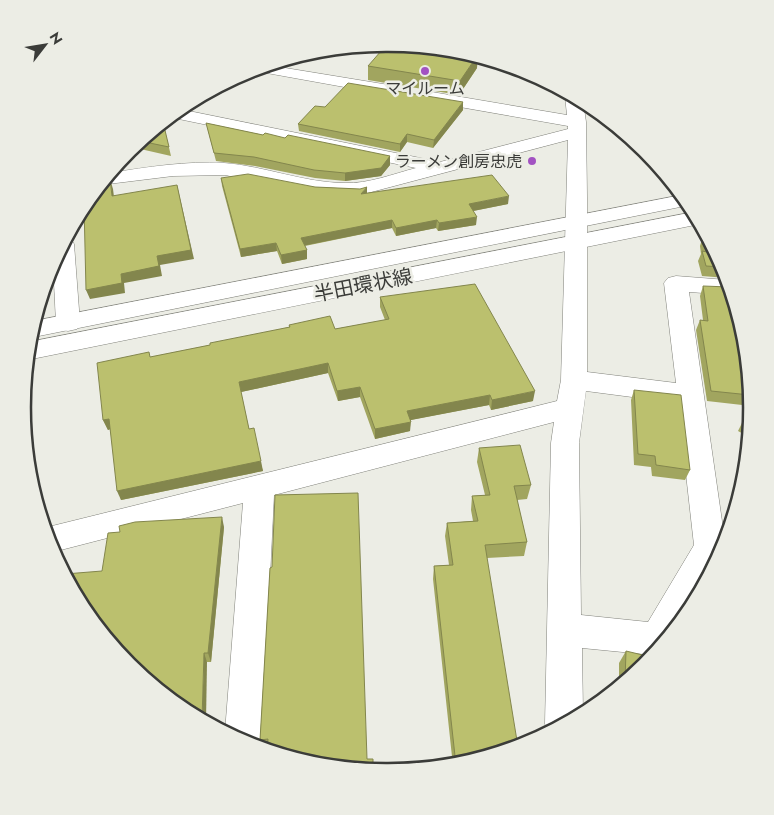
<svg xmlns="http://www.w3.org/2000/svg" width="774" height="815" viewBox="0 0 774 815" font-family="Jost,'Noto Sans JP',sans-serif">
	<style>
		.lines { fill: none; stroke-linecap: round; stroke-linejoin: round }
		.minor-casing { stroke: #81827b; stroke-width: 1 }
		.secondary-casing { stroke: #81827b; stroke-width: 1 }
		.minor { fill: #fff; fill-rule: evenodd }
		.secondary { fill: #fff; fill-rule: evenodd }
		.wall { fill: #a1a55f }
		.shaded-wall { fill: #83864d }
		.building { fill: #bbc06e; stroke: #83864d }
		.poi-dot { fill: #a252c2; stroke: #ecede5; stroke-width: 2 }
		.labels { text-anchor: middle; stroke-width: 5; stroke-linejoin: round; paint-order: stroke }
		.far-poi-label { font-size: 16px; fill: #3b3c39; stroke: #ecede5 }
		.street-label { font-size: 20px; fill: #3b3c39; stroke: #ecede5 }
		.rim { fill: none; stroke: #3b3c39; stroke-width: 2.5 }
	</style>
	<rect width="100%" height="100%" fill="#ecede5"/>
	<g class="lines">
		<defs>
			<g id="minor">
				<path d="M267 65 383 84 389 85 392 89 389 93 383 94 250 70Z"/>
				<path d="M426 91 567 115 565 96 568 93 583 101 586 122 587 198V372L676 383 664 283 668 278 676 276 727 280 732 295 689 292 725 542 690 610 653 655 582 648 583 714 549 732 545 724 551 443 554 422 274 495 262 742 260 748 225 732 243 503 53 552 44 528 557 401 561 380 568 140 360 195 316 193 225 175 173 176 100 185 110 173C148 167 186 161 224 163 265 166 304 183 345 183 368 184 393 174 416 168L169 117 179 109 440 162 568 129V126L420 100 417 96 420 92ZM586 391 678 403 694 545 648 622 581 615 579 443Z"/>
				<path d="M66 238 71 239 74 244 80 323 77 329 68 331 59 329 56 323 53 263Z"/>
			</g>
			<g id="secondary">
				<path d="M682 195 690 205 29 338 34 321Z"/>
				<path d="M694 212 700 224 27 360 29 342Z"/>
			</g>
		</defs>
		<use href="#minor" class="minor-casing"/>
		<use href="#secondary" class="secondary-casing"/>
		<use href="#minor" class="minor"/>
		<use href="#secondary" class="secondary"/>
	</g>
	<g class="wall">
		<path d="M368 66 477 68 459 95 368 80Z"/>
		<path d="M325 107 463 110 433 148 407 142 400 152 299 131 298 124Z"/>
		<path d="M163 122 171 156 136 148 123 158 129 150Z"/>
		<path d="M206 123 263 135 390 156V165L381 176 345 181 315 178 255 166 216 161Z"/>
		<path d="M221 178 315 187 360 189 367 194 508 204 473 211 476 225 438 231 436 228 396 236 392 228 305 246 307 250V259L282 264 277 251 241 257 222 186Z"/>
		<path d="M703 236 707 237 724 268 727 278 702 276 698 261 701 254 700 246Z"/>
		<path d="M703 286 745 337 751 406 707 401 696 330 700 320H703L700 296Z"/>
		<path d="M380 297 533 401 491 410 489 405 410 420V431L375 439 360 397 338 401 328 373 241 392 249 429 263 471 121 500 110 429 108 430 103 420 151 357 210 345 289 327V325L335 329 385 320 380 307Z"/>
		<path d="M634 390 690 470 685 480 652 476 651 467 634 465 631 400Z"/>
		<path d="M751 412 749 437 738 431 743 421Z"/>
		<path d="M479 448 531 485 527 499 517 500 527 542 524 556 487 558 458 765 453 766 433 579 434 566 449 565 445 536 447 523 473 521 471 510 472 496 485 495 477 462Z"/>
		<path d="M224 527 211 662H207L102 571Z"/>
		<path d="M270 568 367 759 373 771 267 747H262L260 740Z"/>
		<path d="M626 651 645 665 619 687V663Z"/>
	</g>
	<g class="shaded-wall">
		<path d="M477 56H478L477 68 459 95 460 81Z"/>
		<path d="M463 102V110L433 148 434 140Z"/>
		<path d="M407 134V142L400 152V144Z"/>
		<path d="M135 145 136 148 123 158 129 150Z"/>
		<path d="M390 156V165L381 176 345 181V173Z"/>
		<path d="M110 179 113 189 115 205 112 196Z"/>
		<path d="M177 185 194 259 160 265 162 276 124 283 125 293 90 299 86 290 157 256Z"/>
		<path d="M367 187V195L361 194Z"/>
		<path d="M509 196 508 204 468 212 469 204Z"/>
		<path d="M477 217 476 225 438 231 439 223Z"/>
		<path d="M392 220V228L302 246 301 238Z"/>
		<path d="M437 220 436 228 396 236V228Z"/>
		<path d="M276 243 277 251 241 257 240 249Z"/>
		<path d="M307 250V259L282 264 281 255Z"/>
		<path d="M328 363V373L241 392 239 382Z"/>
		<path d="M360 387V397L338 401 337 391Z"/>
		<path d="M535 391 533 401 491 410 492 400Z"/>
		<path d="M490 395 489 405 406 421 407 411Z"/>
		<path d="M109 419 113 428 108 430 103 420Z"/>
		<path d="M411 422 410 431 375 439V429Z"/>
		<path d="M261 461 263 471 121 500 117 491Z"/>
		<path d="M222 517 224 527 211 662 208 653Z"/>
		<path d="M204 653 207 662 206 722 202 720Z"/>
	</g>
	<g class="building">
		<path d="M388 43 437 48 467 53 477 56 460 81 368 66Z"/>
		<path d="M348 83 463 102 434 140 407 134 400 144 298 124 315 106 325 107Z"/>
		<path d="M163 122 169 147 140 141Z"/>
		<path d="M206 123 263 135 265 133 285 138 288 135 390 156 381 168 345 173 314 170 254 157 214 153Z"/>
		<path d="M248 174 315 187 360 189 367 187 361 194 492 175 509 196 469 204 477 217 439 223 437 220 396 228 392 220 301 238 307 250 281 255 276 243 240 249 221 178Z"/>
		<path d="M110 179 112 196 177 185 191 250 157 256 159 266 121 274 122 283 86 290 84 205 104 180Z"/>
		<path d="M703 236 707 237 723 267 706 266 702 251 707 252Z"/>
		<path d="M475 284 535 391 492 400 490 395 407 411 411 422 375 429 360 387 337 391 328 363 239 382 249 429 254 428 261 461 117 491 109 419 103 420 97 363 149 352 150 357 210 345V343L290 327 289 325 330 316 335 329 389 319 380 297Z"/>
		<path d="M703 286 729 287 745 337 750 395 711 391 700 320 708 321Z"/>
		<path d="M634 390 681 395 690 470 656 465 655 456 638 454Z"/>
		<path d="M751 412 750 424 743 421Z"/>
		<path d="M520 445 531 485 514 486 527 542 485 545 518 747 456 765 434 566 453 565 447 523 478 521 472 496 490 495 479 448Z"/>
		<path d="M358 493 367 759H373V771L316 765 267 750 268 739 260 740 270 568 272 567 275 495Z"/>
		<path d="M222 517 208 653H204L202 720 184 710 129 665 84 610 65 574 102 571 108 533 120 532 119 526 135 522Z"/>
		<path d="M626 651 651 657 645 665 625 681Z"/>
	</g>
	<g class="poi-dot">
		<circle cx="425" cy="71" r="5"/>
		<circle cx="532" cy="161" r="5"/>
	</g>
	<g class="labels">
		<g class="far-poi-label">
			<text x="425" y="94">マイルーム</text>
			<text x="522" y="167" text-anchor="end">ラーメン創房忠虎</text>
		</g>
		<g class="street-label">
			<text transform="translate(363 285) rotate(-11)" y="7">半田環状線</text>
		</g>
	</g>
	<path d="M0 0H774V815H0ZM386 52H388A355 355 0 0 1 743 407V408A355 355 0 0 1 388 763H386A355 355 0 0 1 31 408V407A355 355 0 0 1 386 52Z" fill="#ecede5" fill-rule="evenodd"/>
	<path class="rim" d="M386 52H388A355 355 0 0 1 743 407V408A355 355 0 0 1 388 763H386A355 355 0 0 1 31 408V407A355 355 0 0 1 386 52Z"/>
	<g transform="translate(45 45) rotate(59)" stroke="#ecede5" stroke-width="4" paint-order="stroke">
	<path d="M0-4L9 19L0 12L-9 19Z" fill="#3b3c39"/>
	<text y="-8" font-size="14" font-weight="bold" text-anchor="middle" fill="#3b3c39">N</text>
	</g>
</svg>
